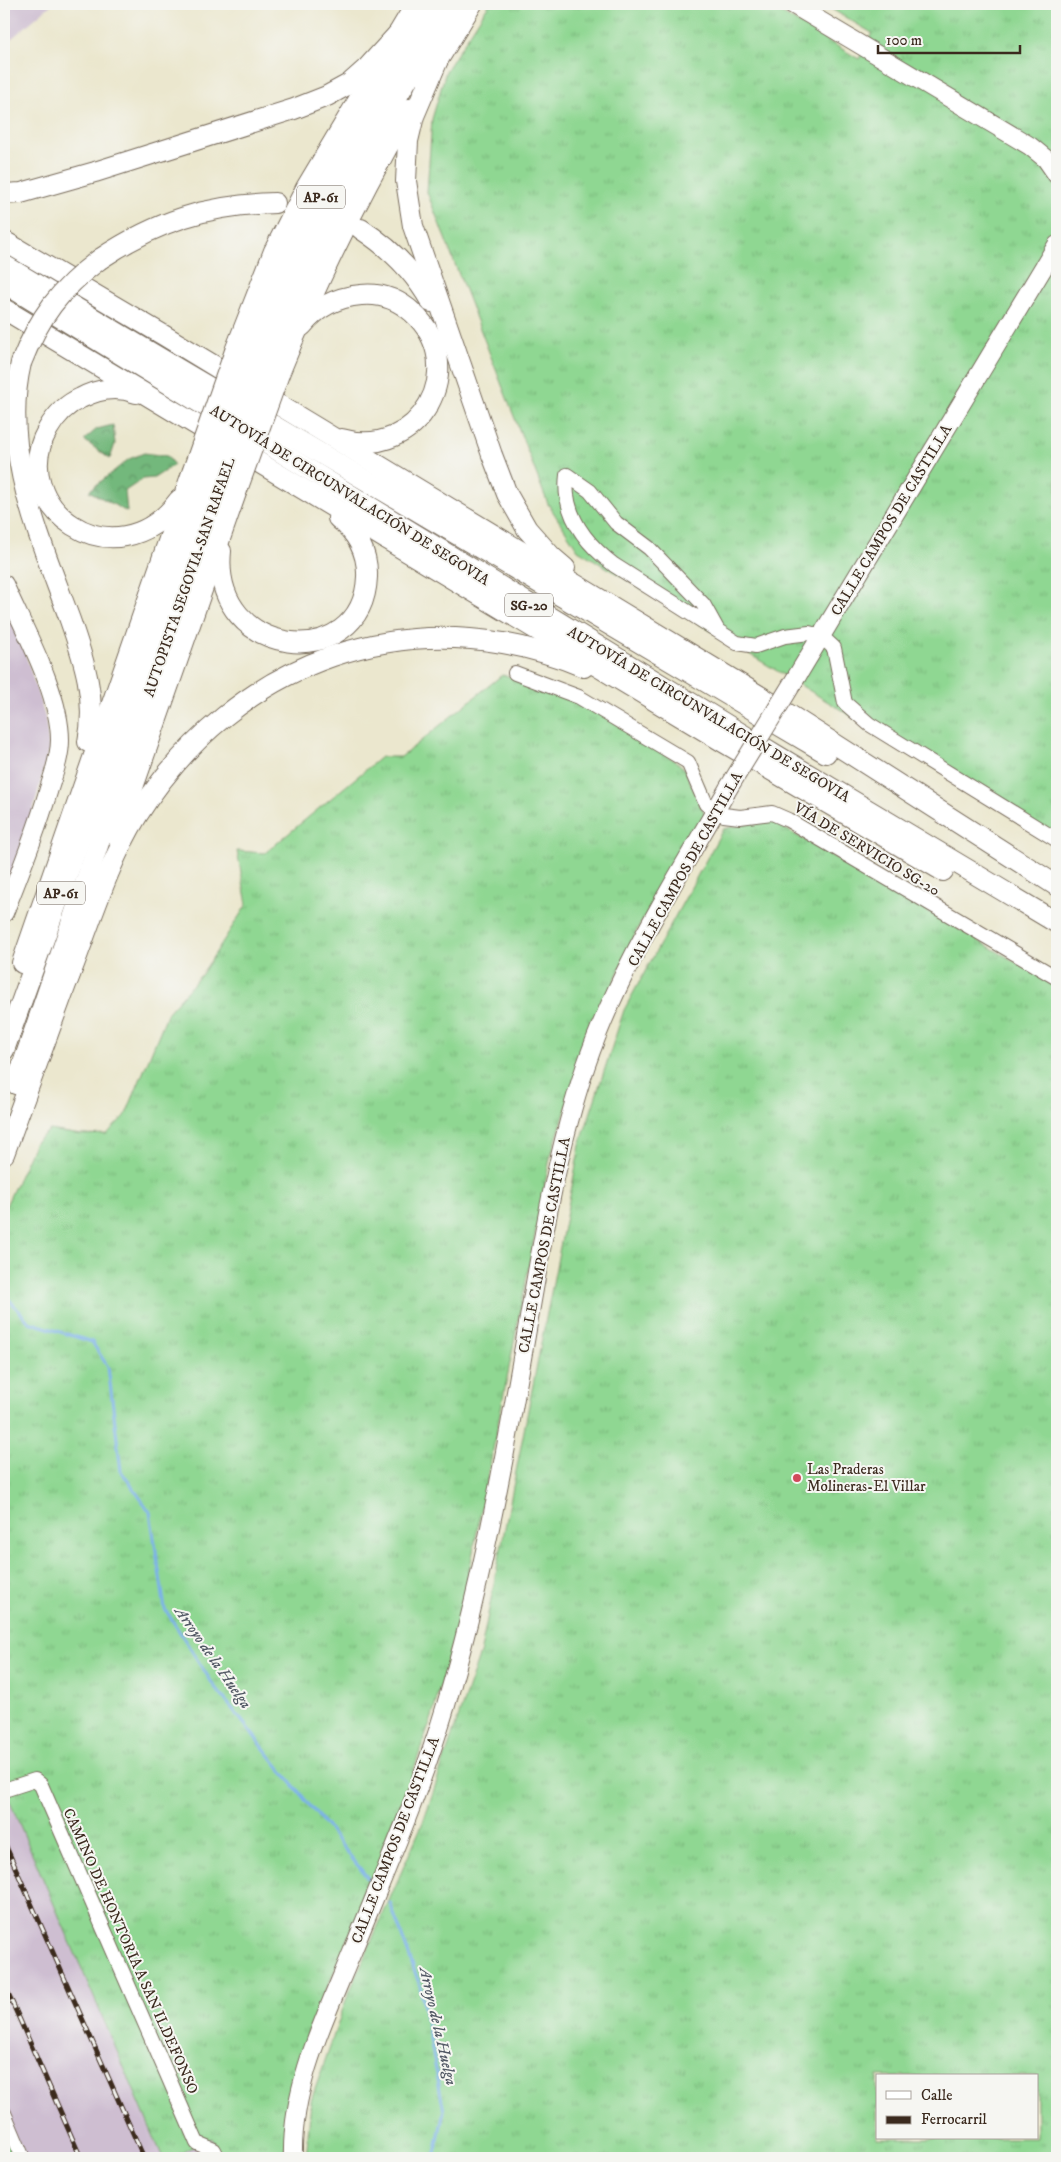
<svg xmlns="http://www.w3.org/2000/svg" width="1061" height="2162" viewBox="0 0 1061 2162" font-family="'IM FELL DW Pica',serif">
	<style>
		.industrial { fill: #cebed1 }
		.grass { fill: url(#grass-tufts); stroke: #658058; fill-rule: evenodd }
		.forest { fill: url(#forest-crowns); stroke: #57714d }
		.lines { fill: none; stroke-linecap: round; stroke-linejoin: round }
		.stream { stroke: #7cb1ea; stroke-width: 3 }
		.minor-casing { stroke: #796c5c; stroke-width: 16 }
		.major-casing { stroke: #796c5c; stroke-width: 20 }
		.highway-casing { stroke: #796c5c; stroke-width: 22 }
		.minor { stroke: #fff; stroke-width: 14 }
		.major { stroke: #fff; stroke-width: 18 }
		.highway { stroke: #fff; stroke-width: 20 }
		.rail-casing { stroke: #3b2a1e; stroke-width: 5 }
		.rail { stroke: #f6f6f2; stroke-width: 3; stroke-dasharray: 9; stroke-linecap: butt }
		.major-bridge-casing { stroke: #796c5c; stroke-width: 20; stroke-linecap: butt }
		.highway-bridge-casing { stroke: #796c5c; stroke-width: 22; stroke-linecap: butt }
		.major-bridge { stroke: #fff; stroke-width: 18 }
		.highway-bridge { stroke: #fff; stroke-width: 20 }
		.poi-dot { fill: #d1495b; stroke: #f6f6f2; stroke-width: 2 }
		.labels { text-anchor: middle; stroke-width: 4; stroke-linejoin: round; paint-order: stroke }
		.shield { fill: #f6f6f2; stroke: #73675e; stroke-width: 1 }
		.shield-label { font-size: 14px; font-weight: bold; fill: #3b2a1e }
		.street-label { font-size: 15px; fill: #3b2a1e; stroke: #f6f6f2 }
		.poi-label { font-size: 15px; fill: #3b2a1e; stroke: #f6f6f2; text-anchor: start }
		.water-label { font-size: 16px; font-style: italic; fill: #525965; stroke: #f6f6f2 }
	</style>
	<defs>
		<pattern id="grass-tufts" width="24" height="20" patternUnits="userSpaceOnUse" patternTransform="scale(1.25)"><rect width="24" height="20" fill="#8fd792"/><path d="M3 7l-1-3M5 7V3M7 7l1-3M15 17l-1-3M17 17v-4M19 17l1-3" fill="none" stroke="#7cb97d"/></pattern>
		<pattern id="forest-crowns" width="20" height="18" patternUnits="userSpaceOnUse" patternTransform="scale(1.25)"><rect width="20" height="18" fill="#73b87c"/><path d="M2 6a3 3 0 1 1 6 0M12 15a3 3 0 1 1 6 0" fill="none" stroke="#609665"/></pattern>
	</defs>
	<rect width="100%" height="100%" fill="#f6f6f2"/>
	<filter id="ink" filterUnits="userSpaceOnUse"><feTurbulence type="fractalNoise" baseFrequency=".02" numOctaves="2"/><feDisplacementMap in="SourceGraphic" scale="10" xChannelSelector="R" yChannelSelector="G"/><feConvolveMatrix kernelMatrix="1 2 1 2 8 2 1 2 1" color-interpolation-filters="sRGB"/></filter>
	<filter id="wash" filterUnits="userSpaceOnUse"><feTurbulence type="fractalNoise" baseFrequency=".0096" numOctaves="4" result="noise"/><feDisplacementMap in="SourceGraphic" scale="20" xChannelSelector="R" yChannelSelector="G"/><feGaussianBlur stdDeviation="1.12" result="paint"/><feColorMatrix in="noise" values="0 0 0 0 0 0 0 0 0 0 0 0 0 0 0 0 0 1.4 0 .05"/><feComposite in="paint" operator="in"/></filter>
	<g filter="url(#wash)">
		<rect width="100%" height="100%" fill="#ebe7ce"/>
		<g class="industrial">
			<path d="M4 4H52L4 45Z"/>
			<path d="M4 586 45 717 49 748 4 926Z"/>
			<path d="M4 1788 163 2158H21L4 2115Z"/>
			<path d="M213 2138 221 2158H171Z"/>
		</g>
		<g class="grass">
			<path d="M489 4H766L859 59 872 33 823 4H1057V841L578 550 548 504 427 192 432 119 446 71Z"/>
			<path d="M502 675 561 690 662 751 684 768 705 815 637 930 590 1036 550 1158 464 1598 432 1717 386 1849 308 2033 288 2116 285 2158H221L212 2138 171 2158H163L4 1788V1210L35 1142 50 1130 81 1135 107 1134 126 1114 168 1012 202 974 247 904 237 851 265 853 381 757H401Z"/>
			<path d="M768 819 1057 986V2158H306L311 2101 346 2000 423 1822 481 1650 580 1145 624 1010 723 829ZM877 2076H1037V2138H877Z"/>
			<path d="M4 2115 21 2158H4Z"/>
		</g>
		<g class="forest">
			<path d="M113 425 115 444 110 459 84 440 97 429Z"/>
			<path d="M144 453 167 456 174 465 154 478 143 479 125 491 127 512 89 491 129 459Z"/>
		</g>
		<g class="lines">
			<g class="stream">
				<path d="M4 1294 29 1322 92 1342 108 1367 121 1471 150 1512 165 1609 214 1686 371 1882"/>
				<path d="M390 1903 420 1986 444 2111 434 2158"/>
			</g>
		</g>
	</g>
	<g filter="url(#ink)">
		<g class="lines">
			<defs>
				<g id="minor">
					<path d="M718 631 703 604 649 548 616 523 590 491 567 475C562 514 585 543 614 565L737 643 756 646 785 636 809 633 821 636 834 648 845 703 869 724 1057 840"/>
					<path d="M515 673 579 697 688 762 706 804 724 815 740 817 772 813 788 820 1057 978"/>
					<path d="M4 1790 35 1780 41 1785 197 2143 214 2150 218 2158"/>
					<path d="M4 2113 23 2158"/>
				</g>
				<g id="major">
					<path d="M792 4 1030 146 1046 159 1057 175"/>
					<path d="M4 584C23 628 60 692 60 740 60 758 53 775 48 792 36 833 20 873 4 913"/>
					<path d="M797 676 1057 245"/>
					<path d="M293 2158C291 2085 326 2016 353 1950 386 1869 421 1789 446 1705 479 1593 501 1478 521 1364 539 1263 553 1162 586 1065 620 966 678 877 729 787"/>
				</g>
				<g id="highway">
					<path d="M437 62 414 116 408 141 406 181 413 226 492 455 507 494 527 529 551 556 565 568"/>
					<path d="M430 73 472 4"/>
					<path d="M4 194 21 193 95 172 294 109 327 96 349 84 367 68 397 35"/>
					<path d="M361 229C390 248 414 271 431 302"/>
					<path d="M4 241 165 336 763 698 1057 886"/>
					<path d="M100 259C157 221 207 205 275 203"/>
					<path d="M4 265C277 429 552 589 826 753"/>
					<path d="M4 283 776 755 1057 923"/>
					<path d="M4 309 725 743 943 871"/>
					<path d="M302 326C317 307 338 297 361 295 381 293 399 300 413 313 472 367 419 461 342 439"/>
					<path d="M235 351 274 251 306 188 416 4"/>
					<path d="M249 357 285 272 322 195 435 4"/>
					<path d="M21 363C0 452 40 537 70 620 84 660 97 699 88 742"/>
					<path d="M264 367C312 238 381 121 453 4"/>
					<path d="M279 374C316 282 360 194 409 109"/>
					<path d="M136 393C118 386 98 389 81 398 67 404 56 415 48 429 4 504 114 587 179 500"/>
					<path d="M221 551C210 660 363 675 367 577 368 553 357 533 338 518"/>
					<path d="M116 836 237 490"/>
					<path d="M22 963 192 473"/>
					<path d="M68 980C89 927 108 863 137 816 235 660 412 595 584 667"/>
					<path d="M4 1050 117 736 206 478"/>
					<path d="M16 1084 222 485"/>
					<path d="M4 1154 72 968"/>
				</g>
			</defs>
			<use href="#minor" class="minor-casing"/>
			<use href="#major" class="major-casing"/>
			<use href="#highway" class="highway-casing"/>
			<use href="#minor" class="minor"/>
			<use href="#major" class="major"/>
			<use href="#highway" class="highway"/>
			<defs>
				<g id="rail">
					<path d="M4 1842 144 2158"/>
					<path d="M4 1984 81 2158"/>
				</g>
			</defs>
			<use href="#rail" class="rail-casing"/>
			<use href="#rail" class="rail"/>
			<defs>
				<path id="major-bridge" d="M729 787 797 676"/>
				<g id="highway-bridge">
					<path d="M21 363C39 317 60 289 100 259"/>
					<path d="M192 473 235 351"/>
					<path d="M206 478 249 357"/>
					<path d="M222 485 264 367"/>
					<path d="M237 490 279 374"/>
				</g>
			</defs>
			<use href="#major-bridge" class="major-bridge-casing"/>
			<use href="#highway-bridge" class="highway-bridge-casing"/>
			<use href="#major-bridge" class="major-bridge"/>
			<use href="#highway-bridge" class="highway-bridge"/>
		</g>
	</g>
	<circle class="poi-dot" cx="797" cy="1478" r="5"/>
	<g class="labels">
		<g class="shield">
			<rect x="297" y="185.5" width="48" height="23" rx="4"/>
			<rect x="505" y="593.5" width="48" height="23" rx="4"/>
			<rect x="37" y="881.5" width="48" height="23" rx="4"/>
		</g>
		<g class="shield-label">
			<text x="321" y="202">AP-61</text>
			<text x="529" y="610">SG-20</text>
			<text x="61" y="898">AP-61</text>
		</g>
		<g class="street-label">
			<text transform="translate(350 495) rotate(32)" y="5">AUTOVÍA DE CIRCUNVALACIÓN DE SEGOVIA</text>
			<text transform="translate(891 520) rotate(-59)" y="5">CALLE CAMPOS DE CASTILLA</text>
			<text transform="translate(189 577) rotate(-71)" y="5">AUTOPISTA SEGOVIA-SAN RAFAEL</text>
			<text transform="translate(709 714) rotate(31)" y="5">AUTOVÍA DE CIRCUNVALACIÓN DE SEGOVIA</text>
			<text transform="translate(867 849) rotate(31)" y="5">VÍA DE SERVICIO SG-20</text>
			<text transform="translate(685 869) rotate(-61)" y="5">CALLE CAMPOS DE CASTILLA</text>
			<text transform="translate(544 1245) rotate(-79)" y="5">CALLE CAMPOS DE CASTILLA</text>
			<text transform="translate(395 1840) rotate(-69)" y="5">CALLE CAMPOS DE CASTILLA</text>
			<text transform="translate(131 1951) rotate(66)" y="5">CAMINO DE HONTORIA A SAN ILDEFONSO</text>
		</g>
		<g class="poi-label">
			<text x="807" y="1474">Las Praderas<tspan x="807" dy="17">Molineras-El Villar</tspan></text>
		</g>
		<g class="water-label">
			<text transform="translate(214 1657) rotate(55)" y="6">Arroyo de la Huelga</text>
			<text transform="translate(439 2026) rotate(77)" y="6">Arroyo de la Huelga</text>
		</g>
	</g>
	<rect width="1061" height="2162" fill="none" stroke="#f6f6f2" stroke-width="20"/>
	<rect x="876" y="2074" width="162" height="65" fill="#f6f6f2" stroke="#aba49d"/>
	<rect x="886" y="2091" width="25" height="8" fill="#ffffff" stroke="#aba49d"/>
	<text x="921" y="2100" font-size="15" fill="#3b2a1e">Calle</text>
	<rect x="886" y="2116" width="25" height="8" fill="#3b2a1e" stroke="#aba49d"/>
	<text x="921" y="2124" font-size="15" fill="#3b2a1e">Ferrocarril</text>
	<path d="M878 45v8h142v-8" fill="none" stroke="#3b2a1e" stroke-width="2.5"/>
	<text x="886" y="45" font-size="15" fill="#3b2a1e" stroke="#f6f6f2" stroke-width="4" paint-order="stroke">100 m</text>
</svg>
